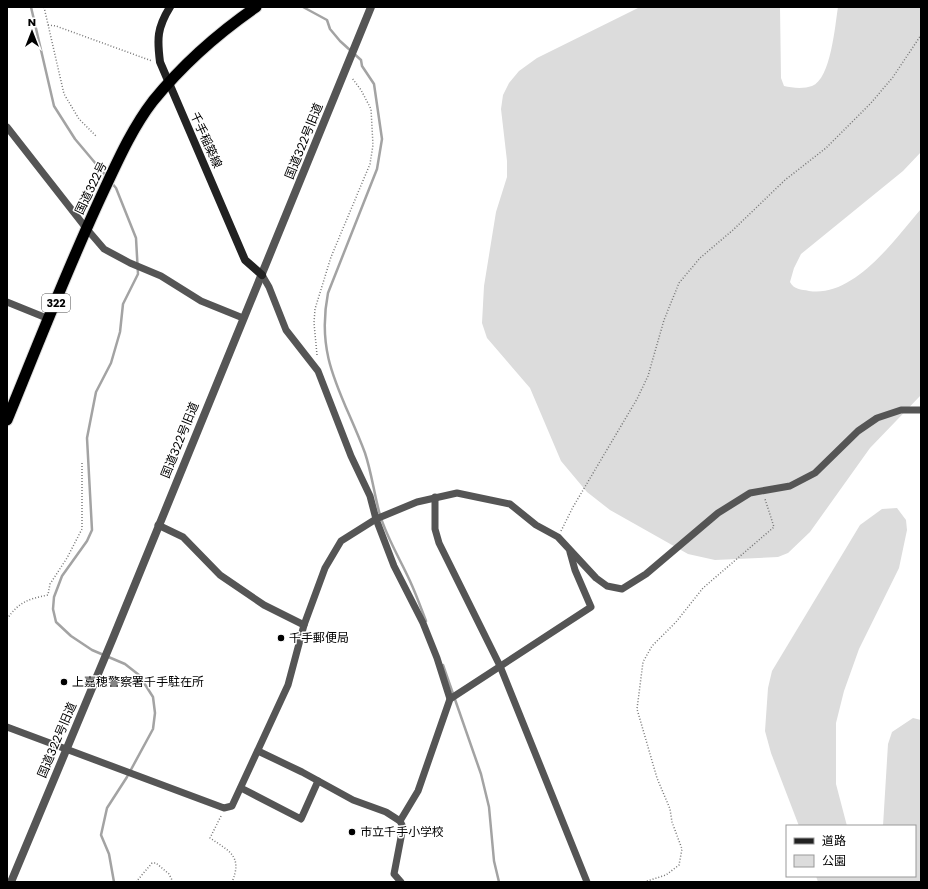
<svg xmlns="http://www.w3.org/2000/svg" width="928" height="889" viewBox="0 0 928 889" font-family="Poppins,'Noto Sans JP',sans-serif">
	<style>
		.green { fill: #dcdcdc }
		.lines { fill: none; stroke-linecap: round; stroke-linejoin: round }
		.stream { stroke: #a3a3a3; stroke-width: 2.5 }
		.trunk-casing { stroke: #dbdbdb; stroke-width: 13 }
		.path { stroke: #777; stroke-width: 1.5; stroke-dasharray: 1 2; stroke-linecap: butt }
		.minor { stroke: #555; stroke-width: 7 }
		.tertiary { stroke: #555; stroke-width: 8 }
		.secondary { stroke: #222; stroke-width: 8 }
		.trunk { stroke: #000; stroke-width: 11 }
		.poi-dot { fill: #000; stroke: #fff; stroke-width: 1.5 }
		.labels { text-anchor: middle; stroke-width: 3; stroke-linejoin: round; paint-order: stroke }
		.shield { fill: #fff; stroke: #4c4c4c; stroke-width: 1 }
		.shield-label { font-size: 11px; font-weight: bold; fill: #000 }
		.street-label { font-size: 12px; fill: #000; stroke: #fff }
		.poi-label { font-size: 12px; fill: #000; stroke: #fff; text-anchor: start }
	</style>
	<rect width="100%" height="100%" fill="#fff"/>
	<g class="green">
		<path d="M640 7H780L781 78 784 86C792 88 804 89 812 86 831 79 835 25 838 7H921V152L903 171 801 254 794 268 790 282C794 290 801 289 809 291 854 298 895 239 921 209V395L870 448 810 532 788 553 778 557 715 560 688 554 610 510 587 492 561 461 530 388 487 338 482 323 484 286 496 212 507 177V161L501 109 503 95 509 83 519 71 537 58Z"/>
		<path d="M897 508 906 520 907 530 899 568 859 649 844 691 836 723V784L847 826H799L771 753 765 731 768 688 772 671 860 525 882 509Z"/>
		<path d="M913 718 921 720V882H818L816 876H915V826H883L888 744 892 732Z"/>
	</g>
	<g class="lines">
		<g class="stream">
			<path d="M31 7 54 106 75 139 107 177"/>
			<path d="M303 7 327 20 330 29 340 41 361 60 362 66 374 84 382 139 377 169 328 293C315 359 343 394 365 453 372 474 374 494 380 515 387 538 400 559 410 581 416 594 421 608 426 621"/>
			<path d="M111 182 116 188 136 238 138 274 123 304 120 332 111 363 96 392 87 438 92 530 87 541 62 576 54 597 53 609 56 622 71 636 92 650 125 664 139 675 153 697 155 713 153 729 127 777 107 808 101 835 109 854 114 882"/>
			<path d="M443 665 481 774 489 807 494 861 499 882"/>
		</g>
		<defs>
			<path id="trunk" d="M7 420C39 342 69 264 105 188 119 158 133 127 153 101 183 64 217 34 256 7"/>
		</defs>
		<use href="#trunk" class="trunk-casing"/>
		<g class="path">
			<path d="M44 7 64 94 79 119 97 137"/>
			<path d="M48 25 56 26 152 61"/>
			<path d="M317 355 314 323 315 309 331 257 370 164 373 145 371 109 361 90 352 78"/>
			<path d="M561 531 573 507 637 399 648 376 664 320 679 283 700 258 733 230 785 180 826 148 871 103 893 77 921 35"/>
			<path d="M7 619C19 602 28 599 48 595L50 584 67 558 82 529V463"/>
			<path d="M221 816 210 838C229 851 243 856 232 882"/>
			<path d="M136 882 152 863H156L169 874 173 882"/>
			<path d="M644 882 666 875 679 865 682 849 672 822 670 809 657 778 637 709 643 662 652 646 676 622 703 588 774 527 765 499"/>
		</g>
		<g class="minor">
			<path d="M7 127 86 228 104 249 130 263 161 276 201 301 243 318"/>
			<path d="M262 275 269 287 286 330 318 371 351 456 370 496 376 519 394 566 423 623 437 658 450 699"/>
			<path d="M7 302 49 319"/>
			<path d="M435 497V529L439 543 500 666 587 882"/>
			<path d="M158 525 183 537 220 575 264 605 304 625"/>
			<path d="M7 727 224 808 232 806 288 685 304 625 325 568 341 541 376 519 417 502 457 493 510 504 536 525 558 537 596 578 607 586 622 589 646 574 718 513 750 493 790 486 815 473 858 431 877 418 901 410H921"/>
			<path d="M258 751 302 772 353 800 386 812 400 821 403 827 394 874 401 882"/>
			<path d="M241 788 301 819 318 781"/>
			<path d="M400 821 418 791 450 699 591 607 575 570 570 552"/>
		</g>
		<path class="tertiary" d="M11 882 113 638 371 7"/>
		<path class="secondary" d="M170 7C157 28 157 39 160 62L245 260 262 275"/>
		<use href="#trunk" class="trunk"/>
	</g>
	<g class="poi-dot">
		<circle cx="281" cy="638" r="4"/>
		<circle cx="64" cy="682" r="4"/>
		<circle cx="352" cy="832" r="4"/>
	</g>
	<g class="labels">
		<rect class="shield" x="42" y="294" width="28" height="18" rx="3"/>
		<g class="shield-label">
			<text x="56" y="307">322</text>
		</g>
		<g class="street-label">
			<text transform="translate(206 140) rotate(66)" y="4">千手稲築線</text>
			<text transform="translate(304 141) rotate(-68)" y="4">国道322号旧道</text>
			<text transform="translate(91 188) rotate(-64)" y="4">国道322号</text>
			<text transform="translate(180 440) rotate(-68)" y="4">国道322号旧道</text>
			<text transform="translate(57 740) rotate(-67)" y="4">国道322号旧道</text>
		</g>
		<g class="poi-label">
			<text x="289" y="642">千手郵便局</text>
			<text x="72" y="686">上嘉穂警察署千手駐在所</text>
			<text x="360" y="836">市立千手小学校</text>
		</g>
	</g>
	<rect width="928" height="889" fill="none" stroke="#000000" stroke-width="16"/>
	<rect x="786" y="825" width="130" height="52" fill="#ffffff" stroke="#999999"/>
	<rect x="794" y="838" width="20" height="6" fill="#222222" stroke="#999999"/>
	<text x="822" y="845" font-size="12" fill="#000000">道路</text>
	<rect x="794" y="855" width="20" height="12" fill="#dcdcdc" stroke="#999999"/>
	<text x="822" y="865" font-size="12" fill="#000000">公園</text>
	<g transform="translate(32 32)" stroke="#ffffff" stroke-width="3" paint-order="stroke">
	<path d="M0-3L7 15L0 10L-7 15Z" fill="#000000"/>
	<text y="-6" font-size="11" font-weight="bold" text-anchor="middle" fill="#000000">N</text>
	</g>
</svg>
